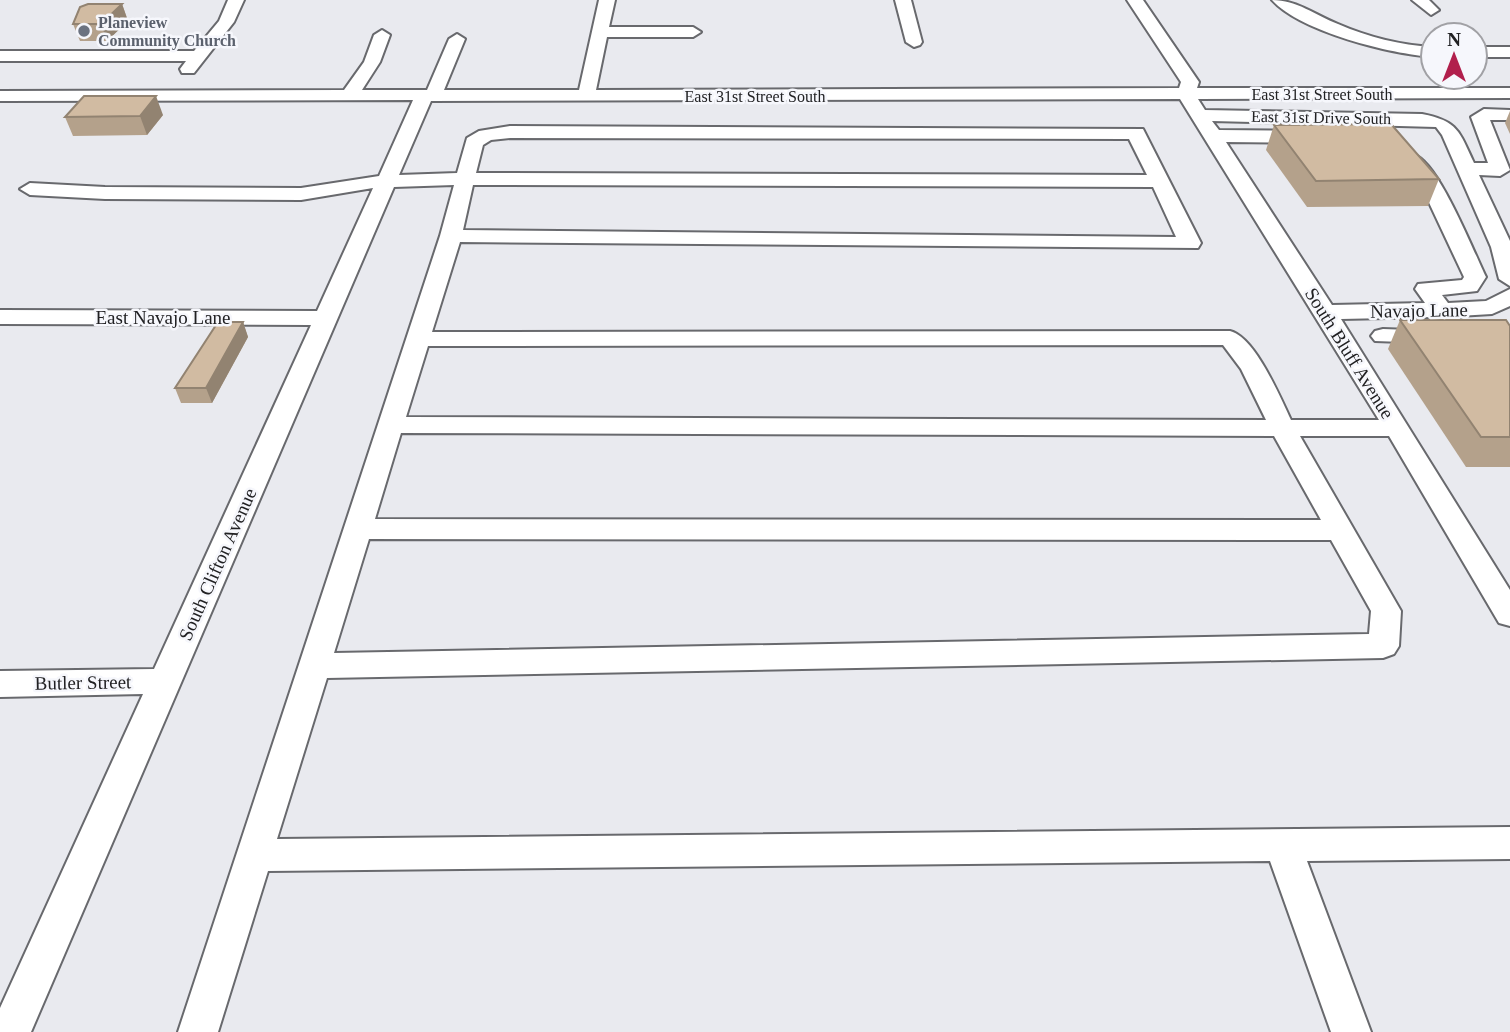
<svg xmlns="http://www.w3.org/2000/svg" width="1510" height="1032" viewBox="0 0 1510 1032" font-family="Georgia,serif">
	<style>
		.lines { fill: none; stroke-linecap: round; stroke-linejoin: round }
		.minor-casing { stroke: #68696d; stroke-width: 4 }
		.minor { fill: #fff; fill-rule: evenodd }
		.wall { fill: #b4a18b }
		.shaded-wall { fill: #928371 }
		.building { fill: #d1bba2; stroke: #928371; stroke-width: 2 }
		.worship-dot { fill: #6b7280; stroke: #f6f7fc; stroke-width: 2.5 }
		.labels { text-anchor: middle; stroke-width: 5; stroke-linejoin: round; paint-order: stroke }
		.far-worship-label { font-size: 16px; font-weight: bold; fill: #5b616d; stroke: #f6f7fc; text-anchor: start }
		.far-street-label { font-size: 16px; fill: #212123; stroke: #f6f7fc }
		.street-label { font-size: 19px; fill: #212123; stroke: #f6f7fc }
	</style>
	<rect width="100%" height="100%" fill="#e9eaef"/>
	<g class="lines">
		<defs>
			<g id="minor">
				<path d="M228 0H244L234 22 194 73H182L180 69 186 61H0V51H194L219 21Z"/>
				<path d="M599 0H615L609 27H693L701 32 693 37H607L596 90 1179 88 1181 82 1127 0H1143L1199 82 1197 88H1510V98L1198 99 1205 110 1422 114C1458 121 1459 131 1474 163H1488L1471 117 1484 109 1510 110V120H1490L1510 170 1500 176 1479 175 1510 241V286L1499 279 1491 247 1442 135 1436 127 1212 121 1219 130 1308 131 1317 137 1308 143 1226 142 1332 305 1425 303 1415 289 1418 284 1462 280 1464 277 1417 177 1404 161 1414 155C1438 161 1474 253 1486 277L1477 291 1442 295 1448 303 1486 301 1510 289V306L1492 314 1458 316 1473 336 1469 341C1450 346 1445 330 1435 317L1341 319 1510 590V626L1499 623 1389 436H1300L1401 611 1399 646 1394 654 1383 658 327 678 277 839 1510 827V859L1307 861 1371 1032H1331L1270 861 268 871 218 1032H178L440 236 454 185 394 187 31 1032H0V1008L143 694 0 697V671L154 669 311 325 0 324V310L317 311 373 188 301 200 105 199 30 195 20 189 30 183 105 187 301 188 379 176 413 100 0 101V91L344 90 364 62 374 35 382 30 390 35 380 62 362 90H427L449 39 457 34 465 39 444 90H579ZM1180 99 1379 420H1291C1280 397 1255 337 1230 331L432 332 460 242 1198 248 1201 243 1143 129 510 126 479 131 467 138 457 173 399 175 431 101ZM510 138 1129 139 1147 175 476 173 483 145 491 140ZM473 185 1153 187 1176 237 463 230ZM1223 345 1241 369 1266 420 406 417 428 346ZM401 433 1274 436 1321 520 375 519ZM369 539 1331 540 1371 611 1369 634 334 653Z"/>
				<path d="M895 0H911L922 42 920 45 914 47 906 42Z"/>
				<path d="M1272 0C1297 0 1315 15 1338 24 1368 37 1400 45 1433 47V57C1391 54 1301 32 1272 0Z"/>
				<path d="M1412 0H1429L1439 10 1431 15Z"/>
				<rect x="1475" y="47" width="35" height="10"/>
				<path d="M1383 329 1438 331 1442 336 1438 341 1430 343 1375 341 1371 336 1375 331Z"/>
			</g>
		</defs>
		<use href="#minor" class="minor-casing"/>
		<use href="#minor" class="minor"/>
	</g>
	<g class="wall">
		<path d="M122 4 128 21 107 41H80L73 24Z"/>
		<path d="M1510 111V134L1505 123Z"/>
		<path d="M163 115 147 135 73 136 65 117Z"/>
		<path d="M1274 125 1439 179 1428 206 1307 207 1266 150Z"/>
		<path d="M1400 320 1510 326V467H1466L1388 349Z"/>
		<path d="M243 322 248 337 212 403H181L175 388Z"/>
	</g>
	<g class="shaded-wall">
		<path d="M122 4 128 21 107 41 101 24Z"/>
		<path d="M156 96 163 115 147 135 140 116Z"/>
		<path d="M243 322 248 337 212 403 206 388Z"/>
	</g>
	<g class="building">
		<path d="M88 4H122L101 24H73L80 7Z"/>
		<path d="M84 96H156L140 116 65 117Z"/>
		<path d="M1391 124 1439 179 1316 181 1274 125Z"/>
		<path d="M1400 320H1506L1510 326V437H1481Z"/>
		<path d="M218 322H243L206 388H175Z"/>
	</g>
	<circle class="worship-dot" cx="84" cy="31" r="7"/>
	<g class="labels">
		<g class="far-worship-label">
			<text x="98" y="28">Planeview<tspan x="98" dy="18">Community Church</tspan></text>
		</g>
		<g class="far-street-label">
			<text x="1322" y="100">East 31st Street South</text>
			<text x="755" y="102">East 31st Street South</text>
			<text transform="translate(1321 117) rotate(1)" y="6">East 31st Drive South</text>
		</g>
		<g class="street-label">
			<text transform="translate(1419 310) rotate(-1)" y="7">Navajo Lane</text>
			<text x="163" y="324">East Navajo Lane</text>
			<text transform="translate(1350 353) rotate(58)" y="7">South Bluff Avenue</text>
			<text transform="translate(217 564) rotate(-66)" y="7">South Clifton Avenue</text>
			<text transform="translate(83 682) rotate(-1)" y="7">Butler Street</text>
		</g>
	</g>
	<g transform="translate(1454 56)"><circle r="33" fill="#f6f7fc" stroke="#a1a1a5" stroke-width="2"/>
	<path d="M0-5L12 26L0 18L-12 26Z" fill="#b11f4c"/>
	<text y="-10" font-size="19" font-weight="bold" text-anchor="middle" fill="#212123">N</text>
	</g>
</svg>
